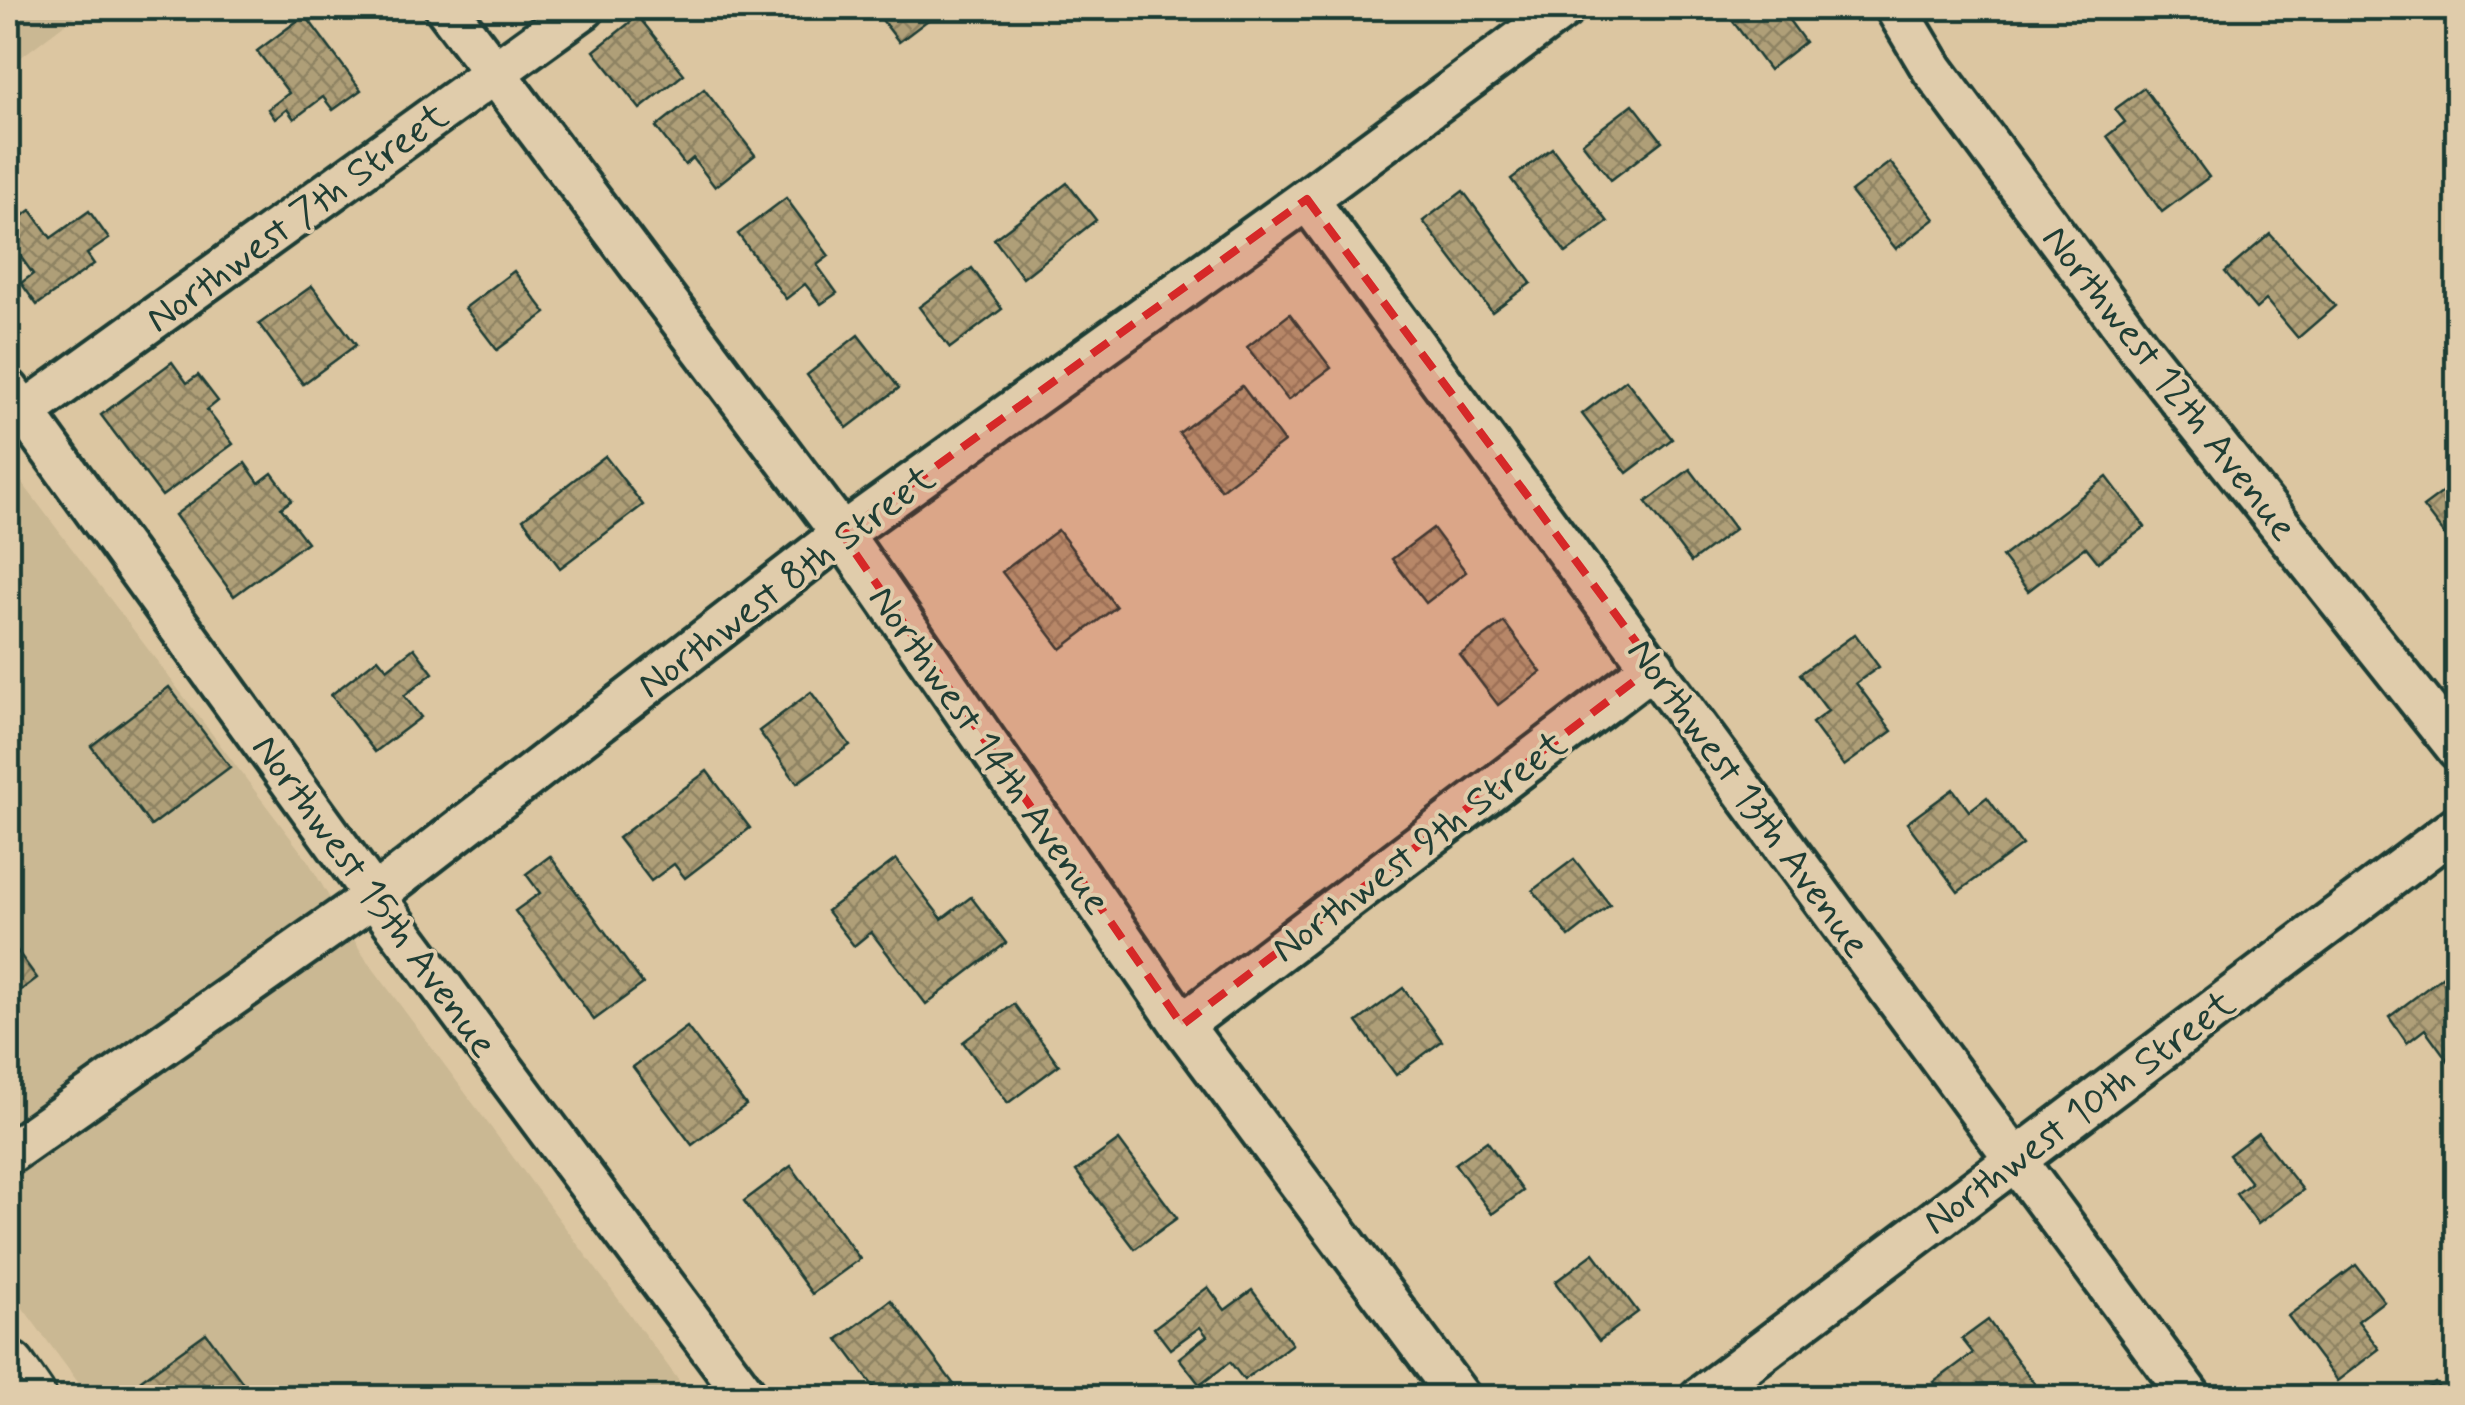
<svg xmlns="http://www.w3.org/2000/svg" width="2465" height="1405" viewBox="0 0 2465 1405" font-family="Mynerve,sans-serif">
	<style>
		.built { fill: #cab893 }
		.building { fill: url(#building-cross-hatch); stroke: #1f3d34; stroke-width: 2.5 }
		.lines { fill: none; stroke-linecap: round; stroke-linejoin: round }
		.street-casing { stroke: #1f3d34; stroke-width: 48 }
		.secondary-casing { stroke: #1f3d34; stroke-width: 62 }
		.street { stroke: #e0ccab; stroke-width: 40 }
		.secondary { stroke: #e0ccab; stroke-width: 55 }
		.marked { fill: #d62828; fill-opacity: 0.2; stroke: #d62828; stroke-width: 8; stroke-dasharray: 20 12; stroke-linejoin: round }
		.labels { text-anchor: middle; stroke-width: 8; stroke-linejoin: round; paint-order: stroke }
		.street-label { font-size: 40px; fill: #1f3d34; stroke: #e0ccab }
	</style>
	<defs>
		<pattern id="building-cross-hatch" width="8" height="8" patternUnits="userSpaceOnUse" patternTransform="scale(2.5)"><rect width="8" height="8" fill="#af9f78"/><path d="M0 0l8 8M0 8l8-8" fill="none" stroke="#8e8363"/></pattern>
	</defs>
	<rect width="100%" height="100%" fill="#dcc6a1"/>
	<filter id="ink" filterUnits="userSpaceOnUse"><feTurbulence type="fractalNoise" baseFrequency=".01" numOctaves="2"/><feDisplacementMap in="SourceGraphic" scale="20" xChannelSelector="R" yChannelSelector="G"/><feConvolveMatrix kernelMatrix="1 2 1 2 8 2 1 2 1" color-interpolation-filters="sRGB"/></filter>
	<g filter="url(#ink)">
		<g class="built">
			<path d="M8 8H86L8 67Z"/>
			<path d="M8 464 308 861 363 955 691 1397H89L8 1288Z"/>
		</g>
		<g class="building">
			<path d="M873 8H938L940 11 899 42Z"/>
			<path d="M1723 8H1780L1805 42 1769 70Z"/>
			<path d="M305 15 361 90 333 110 323 97 294 119 287 109 275 119 268 109 289 93 257 51Z"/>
			<path d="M638 16 684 74 640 109 594 51Z"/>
			<path d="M2144 88 2209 177 2162 212 2107 136 2125 122 2115 109Z"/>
			<path d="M704 89 755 155 715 187 693 158 685 165 656 127Z"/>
			<path d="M1633 104 1662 141 1611 180 1582 143Z"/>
			<path d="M1552 148 1608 222 1566 253 1511 179Z"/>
			<path d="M1890 162 1935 219 1896 249 1851 192Z"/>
			<path d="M1067 183 1096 220 1023 278 994 239Z"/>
			<path d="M1463 191 1531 283 1492 312 1423 221Z"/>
			<path d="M786 198 829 256 817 265 837 293 821 304 805 284 786 299 738 234Z"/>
			<path d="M31 210 51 238 89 211 109 239 87 254 94 264 37 305 21 283 33 274 8 239V227Z"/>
			<path d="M2270 234 2335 306 2298 338 2266 300 2256 309 2225 272Z"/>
			<path d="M972 268 1002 309 950 348 919 307Z"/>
			<path d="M514 271 546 313 497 350 465 308Z"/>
			<path d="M312 286 356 345 303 384 259 324Z"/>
			<path d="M1290 314 1331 368 1288 400 1247 347Z"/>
			<path d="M858 335 899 388 847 428 807 375Z"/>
			<path d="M172 362 187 383 198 375 218 401 207 410 233 444 162 496 101 415Z"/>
			<path d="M1626 380 1672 439 1627 473 1582 414Z"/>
			<path d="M1242 386 1284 442 1221 490 1179 433Z"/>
			<path d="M605 456 643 505 560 568 523 519Z"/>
			<path d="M245 463 259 483 272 473 292 500 281 508 307 542 234 596 175 515Z"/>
			<path d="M1690 469 1735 529 1691 562 1646 502Z"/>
			<path d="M2107 477 2145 527 2098 562 2086 547 2028 591 2002 557Z"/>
			<path d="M2458 481V553L2423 507Z"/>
			<path d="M1433 528 1466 572 1426 603 1392 559Z"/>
			<path d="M1058 530 1116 607 1061 649 1002 572Z"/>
			<path d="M1504 622 1541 672 1498 705 1460 655Z"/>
			<path d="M1855 634 1879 667 1856 683 1892 731 1844 766 1812 723 1828 711 1800 674Z"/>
			<path d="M414 648 433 673 404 696 421 717 375 752 331 695 378 658 387 669Z"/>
			<path d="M169 687 230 767 151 826 91 746Z"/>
			<path d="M811 692 850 745 797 783 759 731Z"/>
			<path d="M707 771 750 828 685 878 674 864 651 881 618 838Z"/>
			<path d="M1953 789 1969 811 1987 797 2022 845 1958 892 1907 823Z"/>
			<path d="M550 856 643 984 594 1020 515 911 540 893 526 874Z"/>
			<path d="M896 859 942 919 971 897 1006 943 926 1004 871 932 854 946 827 911Z"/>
			<path d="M1574 859 1610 905 1569 937 1533 890Z"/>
			<path d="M8 938 37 978 8 1000Z"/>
			<path d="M2446 974 2458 989V1062L2452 1066 2425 1029 2407 1043 2389 1017Z"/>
			<path d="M1403 988 1442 1041 1396 1075 1357 1022Z"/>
			<path d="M1014 1004 1059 1065 1008 1103 963 1042Z"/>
			<path d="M687 1027 746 1105 692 1145 633 1067Z"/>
			<path d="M2258 1133 2303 1190 2258 1224 2236 1194 2251 1183 2229 1155Z"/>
			<path d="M1119 1140 1177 1218 1135 1249 1076 1171Z"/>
			<path d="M1487 1141 1523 1191 1492 1214 1455 1164Z"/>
			<path d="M791 1166 860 1259 812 1294 744 1201Z"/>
			<path d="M1594 1253 1638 1312 1599 1341 1555 1282Z"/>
			<path d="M2356 1265 2384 1301 2358 1321 2379 1349 2337 1381 2288 1316Z"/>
			<path d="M1208 1287 1225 1310 1252 1290 1292 1344 1244 1380 1230 1362 1200 1385 1179 1358 1207 1336 1200 1327 1170 1349 1154 1328Z"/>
			<path d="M891 1300 964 1398H882L838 1339Z"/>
			<path d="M1988 1320 2042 1394 2037 1398H1945L1934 1382 1973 1353 1962 1339Z"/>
			<path d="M206 1333 254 1398H154L141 1380Z"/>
			<path d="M2435 1383 2446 1398H2415Z"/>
		</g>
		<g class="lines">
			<defs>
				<g id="street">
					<path d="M446 8 842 534 1182 1025 1460 1398"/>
					<path d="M1896 8 1933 70 2143 353 2458 749"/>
					<path d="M1307 199 2191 1398"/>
					<path d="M8 390 374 896 748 1398"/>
					<path d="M8 424 584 8"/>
					<path d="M1182 1025 1654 666"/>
					<path d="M8 1154 374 896 842 534 1307 199 1564 8"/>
					<path d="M1700 1398 2458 826"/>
				</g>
				<path id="secondary" d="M8 1369 28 1398"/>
			</defs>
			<use href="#street" class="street-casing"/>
			<use href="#secondary" class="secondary-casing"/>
			<use href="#street" class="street"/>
			<use href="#secondary" class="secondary"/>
		</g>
	</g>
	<path class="marked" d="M1307 199 1654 666 1182 1025 842 534Z"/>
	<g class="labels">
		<g class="street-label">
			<text transform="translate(296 216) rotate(-36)" y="14">Northwest 7th Street</text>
			<text transform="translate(2171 382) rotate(52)" y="14">Northwest 12th Avenue</text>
			<text transform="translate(785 580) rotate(-37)" y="14">Northwest 8th Street</text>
			<text transform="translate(991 749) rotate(55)" y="14">Northwest 14th Avenue</text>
			<text transform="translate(1750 797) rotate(54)" y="14">Northwest 13th Avenue</text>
			<text transform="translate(1418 845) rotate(-37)" y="14">Northwest 9th Street</text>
			<text transform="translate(376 895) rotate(54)" y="14">Northwest 15th Avenue</text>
			<text transform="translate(2078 1111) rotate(-37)" y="14">Northwest 10th Street</text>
		</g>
	</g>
	<rect width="2465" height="1405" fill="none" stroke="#e0ccab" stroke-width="40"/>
	<rect x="20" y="20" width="2425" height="1365" fill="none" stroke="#1f3d34" stroke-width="4" filter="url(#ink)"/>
</svg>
